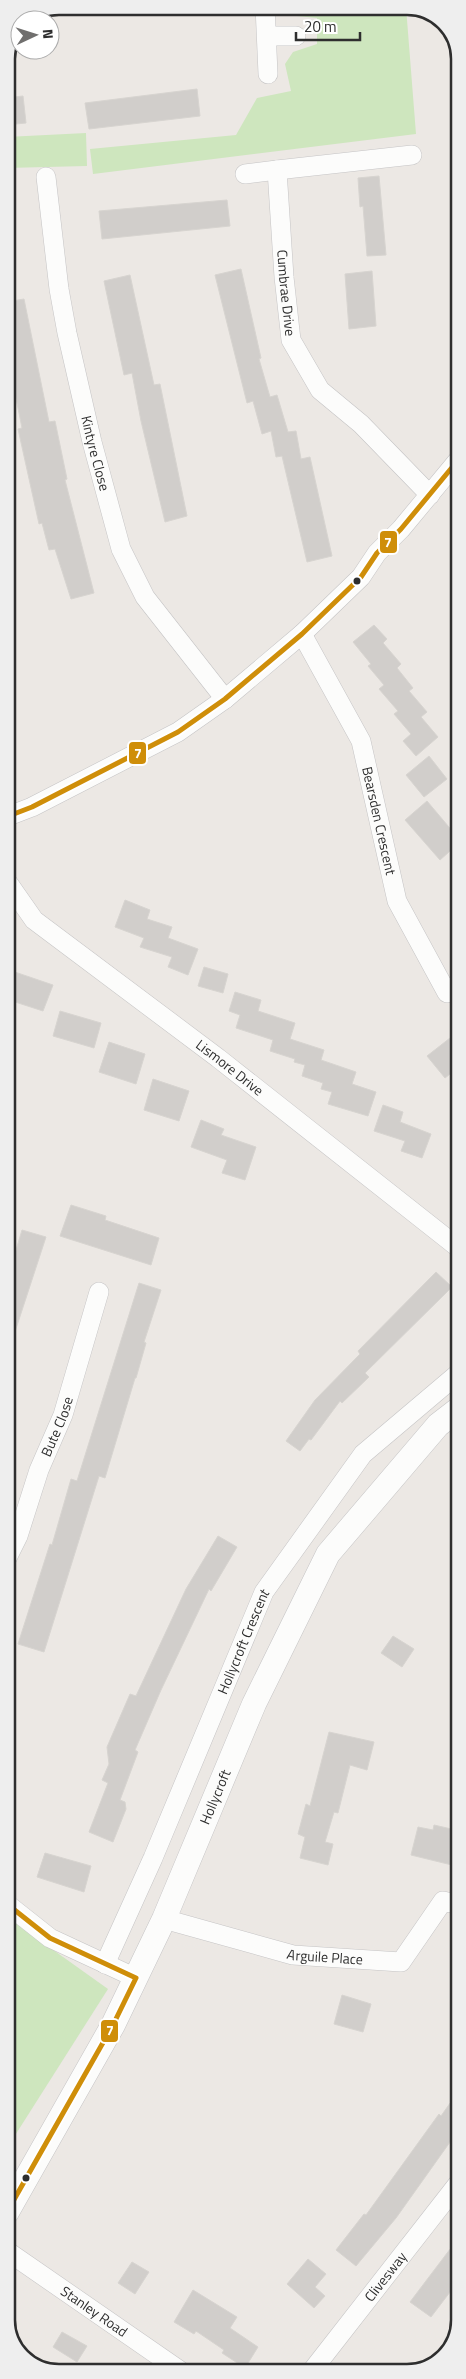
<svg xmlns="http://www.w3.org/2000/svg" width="466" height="2379" viewBox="0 0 466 2379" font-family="'Titillium Web',sans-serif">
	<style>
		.green { fill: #cee6be }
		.building { fill: #d1cecb; stroke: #d7d4d0 }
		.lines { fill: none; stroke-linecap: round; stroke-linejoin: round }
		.minor-casing { stroke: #c5c4c5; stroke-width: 20 }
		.tertiary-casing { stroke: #c5c4c5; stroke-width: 25 }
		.minor { stroke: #fcfcfb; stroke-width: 19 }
		.tertiary { stroke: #fcfcfb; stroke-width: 24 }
		.bus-1-casing { stroke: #fff; stroke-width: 9 }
		.bus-1 { stroke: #cf8e09; stroke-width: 5 }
		.bus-dot { fill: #2e2e2e; stroke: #fff; stroke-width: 2 }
		.labels { text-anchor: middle; stroke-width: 4.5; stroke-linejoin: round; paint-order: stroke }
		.street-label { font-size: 14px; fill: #2e2e2e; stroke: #fff }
		.rim { fill: none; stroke: #2e2e2e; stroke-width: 2.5 }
		.line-badge { stroke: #fff; stroke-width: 2 }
		.badge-label { font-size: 14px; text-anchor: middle; font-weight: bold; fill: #fff }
	</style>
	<rect width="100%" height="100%" fill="#ece8e4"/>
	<g class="green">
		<path d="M296 7H406L416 134 93 174 90 149 236 135 257 98 291 91 285 64 293 52 317 44V18L297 16Z"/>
		<path d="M86 133 87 166 6 168V137Z"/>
		<path d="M7 1917 108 1989 7 2148Z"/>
	</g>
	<g class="building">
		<path d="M197 89 200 116 89 129 85 103Z"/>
		<path d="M23 96 26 123 6 125V98Z"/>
		<path d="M379 176 386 255 367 256 363 206 360 207 358 178Z"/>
		<path d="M227 200 230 226 102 239 99 211Z"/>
		<path d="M241 269 261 358 259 359 270 397 277 395 288 432 296 431 301 459 310 457 332 556 307 562 282 456 276 457 271 431 262 434 253 401 247 403 215 275Z"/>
		<path d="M372 271 376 326 349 329 345 274Z"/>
		<path d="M130 275 154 385 160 384 187 516 165 522 141 421 132 373 124 375 104 281Z"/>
		<path d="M24 299 49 422 55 421 67 479 65 480 94 593 71 599 55 549 49 550 42 523 39 524 18 429 22 428 6 349V302Z"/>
		<path d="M374 625 387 639 383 643 401 664 397 668 413 688 409 691 427 712 421 717 438 737 416 756 403 741 411 734 394 714 398 711 379 689 384 685 368 666 371 664 353 642Z"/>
		<path d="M429 756 447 779 424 797 406 775Z"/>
		<path d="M427 801 459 839V843L440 860 405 820Z"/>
		<path d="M125 900 150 910 147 919 172 927 168 938 198 949 188 975 168 967 172 957 140 947 144 938 115 927Z"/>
		<path d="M204 967 228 974 223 993 198 986Z"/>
		<path d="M6 969 53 985 43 1011 6 999Z"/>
		<path d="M235 992 261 1000 258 1011 295 1023 290 1039 324 1050 321 1060 356 1072 352 1084 376 1092 368 1116 328 1104 332 1092 321 1089 323 1083 302 1076 305 1065 294 1062 295 1059 270 1051 273 1040 236 1028 240 1015 229 1011Z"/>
		<path d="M60 1011 101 1023 94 1048 53 1036Z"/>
		<path d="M459 1031V1067L445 1078 427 1056Z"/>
		<path d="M109 1042 145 1054 136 1084 99 1072Z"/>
		<path d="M153 1079 189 1091 179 1121 144 1110Z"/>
		<path d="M383 1105 403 1112 400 1122 431 1134 422 1158 401 1151 405 1141 374 1131Z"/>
		<path d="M201 1120 224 1129 221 1135 256 1147 245 1180 222 1173 227 1160 191 1147Z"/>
		<path d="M71 1205 106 1216 105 1220 159 1238 151 1265 60 1236Z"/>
		<path d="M22 1230 46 1237 10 1347H7V1280Z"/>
		<path d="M436 1272 452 1287 365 1373 369 1377 342 1403 340 1401 311 1440 309 1439 300 1451 286 1441 315 1400 360 1354 358 1351Z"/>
		<path d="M139 1283 161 1290 144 1342 146 1343 136 1378H135L105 1478 99 1476 44 1652 18 1644 50 1544 52 1545 71 1479 77 1481Z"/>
		<path d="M218 1536 237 1547 211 1591 209 1589 161 1690 135 1750 138 1752 120 1800 125 1802 126 1809 113 1842 89 1832 108 1783 102 1780 109 1764 107 1747 130 1694 136 1696 186 1589Z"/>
		<path d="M393 1636 414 1649 402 1667 381 1653Z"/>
		<path d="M329 1732 374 1742 367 1770 350 1765 338 1813 334 1812 325 1842 333 1844 328 1865 300 1858 305 1837 298 1834 306 1804 310 1806Z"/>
		<path d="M434 1825 460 1831V1867L411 1855 418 1827 433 1830Z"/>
		<path d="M45 1853 91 1866 84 1892 37 1877Z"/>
		<path d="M342 1995 371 2004 363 2032 334 2024Z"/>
		<path d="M460 2089V2128L396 2218 356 2266 336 2250 364 2214 366 2215 439 2114 441 2116Z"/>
		<path d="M460 2236V2279L431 2317 410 2302Z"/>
		<path d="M308 2259 326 2274 315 2287 325 2296 314 2308 287 2284Z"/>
		<path d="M132 2262 149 2272 135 2294 118 2283Z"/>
		<path d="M193 2290 237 2317 230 2328 258 2347 245 2368 222 2353 224 2350 196 2331 194 2334 174 2322Z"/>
		<path d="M62 2332 87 2346 77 2362 53 2347Z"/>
	</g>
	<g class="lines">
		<defs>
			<g id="minor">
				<path d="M265 6 268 74"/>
				<path d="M268 36H296"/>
				<path id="s1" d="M412 155 277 170 284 277 291 340 320 390 361 424 430 495"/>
				<path d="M245 174 277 170"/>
				<path id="s2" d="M46 177 59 289 67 333 92 442 121 549 145 597 225 699"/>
				<path id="s3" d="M302 634 361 741 397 901 447 993 459 983"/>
				<path d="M6 817 32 807 178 732 225 699 302 634 361 577 377 553 401 529 459 459"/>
				<path id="s4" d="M6 880 34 920 218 1058 460 1249"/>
				<path id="s5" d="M7 1558 18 1536 39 1470 63 1415 99 1292"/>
				<path d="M7 1904 50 1938 136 1978"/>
				<path id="s6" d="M164 1919 293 1955 401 1962 443 1901 460 1905"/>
				<path id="s7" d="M105 1964 153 1858 264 1592 363 1454 460 1372"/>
				<path id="s8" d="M7 2251 182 2372"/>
				<path id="s9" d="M311 2372 460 2181"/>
			</g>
			<g id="tertiary">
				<path id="s10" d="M7 2212 113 2025 164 1919 254 1704 328 1554 438 1425 460 1408"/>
			</g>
		</defs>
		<use href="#minor" class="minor-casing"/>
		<use href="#tertiary" class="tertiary-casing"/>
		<use href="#minor" class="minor"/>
		<use href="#tertiary" class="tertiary"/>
		<defs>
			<g id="bus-1">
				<path d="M6 817 32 807 178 732 225 699 302 634 361 577 377 553 401 529 459 459"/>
				<path d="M7 1904 50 1938 136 1978 113 2025 7 2212"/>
			</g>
		</defs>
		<use href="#bus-1" class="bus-1-casing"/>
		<use href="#bus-1" class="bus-1"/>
	</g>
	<g class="bus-dot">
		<circle cx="357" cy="581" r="4.5"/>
		<circle cx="26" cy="2178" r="4.5"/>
	</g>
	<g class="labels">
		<g class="street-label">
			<text dy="5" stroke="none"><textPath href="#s1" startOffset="259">Cumbrae Drive</textPath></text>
			<text dy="5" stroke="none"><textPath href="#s2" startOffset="281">Kintyre Close</textPath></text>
			<text dy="5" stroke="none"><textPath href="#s3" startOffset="204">Bearsden Crescent</textPath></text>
			<text dy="5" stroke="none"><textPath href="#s4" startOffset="294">Lismore Drive</textPath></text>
			<text dy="5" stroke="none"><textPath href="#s5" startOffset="141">Bute Close</textPath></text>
			<text dy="5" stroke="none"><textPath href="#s7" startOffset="351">Hollycroft Crescent</textPath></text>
			<text dy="5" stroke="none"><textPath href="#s10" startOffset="465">Hollycroft</textPath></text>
			<text dy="5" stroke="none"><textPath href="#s6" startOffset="166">Arguile Place</textPath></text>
			<text dy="5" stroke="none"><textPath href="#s9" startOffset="121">Clivesway</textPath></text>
			<text dy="5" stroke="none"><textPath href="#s8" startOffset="106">Stanley Road</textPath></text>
		</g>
	</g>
	<path d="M0 0H466V2379H0ZM59 15H407A44 44 0 0 1 451 59V2320A44 44 0 0 1 407 2364H59A44 44 0 0 1 15 2320V59A44 44 0 0 1 59 15Z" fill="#eee" fill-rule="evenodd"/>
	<path class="rim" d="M59 15H407A44 44 0 0 1 451 59V2320A44 44 0 0 1 407 2364H59A44 44 0 0 1 15 2320V59A44 44 0 0 1 59 15Z"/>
	<g class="line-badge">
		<rect x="379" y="530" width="19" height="24" rx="5" fill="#cf8e09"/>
		<rect x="128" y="741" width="19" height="24" rx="5" fill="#cf8e09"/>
		<rect x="100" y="2019" width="19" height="24" rx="5" fill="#cf8e09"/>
	</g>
	<g class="badge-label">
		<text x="388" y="547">7</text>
		<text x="138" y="758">7</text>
		<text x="110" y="2035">7</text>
	</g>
	<g transform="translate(35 35) rotate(86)"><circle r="24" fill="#ffffff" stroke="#ababab"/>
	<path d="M0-4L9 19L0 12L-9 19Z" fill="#706f6e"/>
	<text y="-8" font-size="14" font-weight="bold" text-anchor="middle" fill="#2e2e2e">N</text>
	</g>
	<path d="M296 32v8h64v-8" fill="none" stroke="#2e2e2e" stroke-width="2.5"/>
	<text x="304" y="32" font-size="15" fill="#2e2e2e" stroke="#ffffff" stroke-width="4" paint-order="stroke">20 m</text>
</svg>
